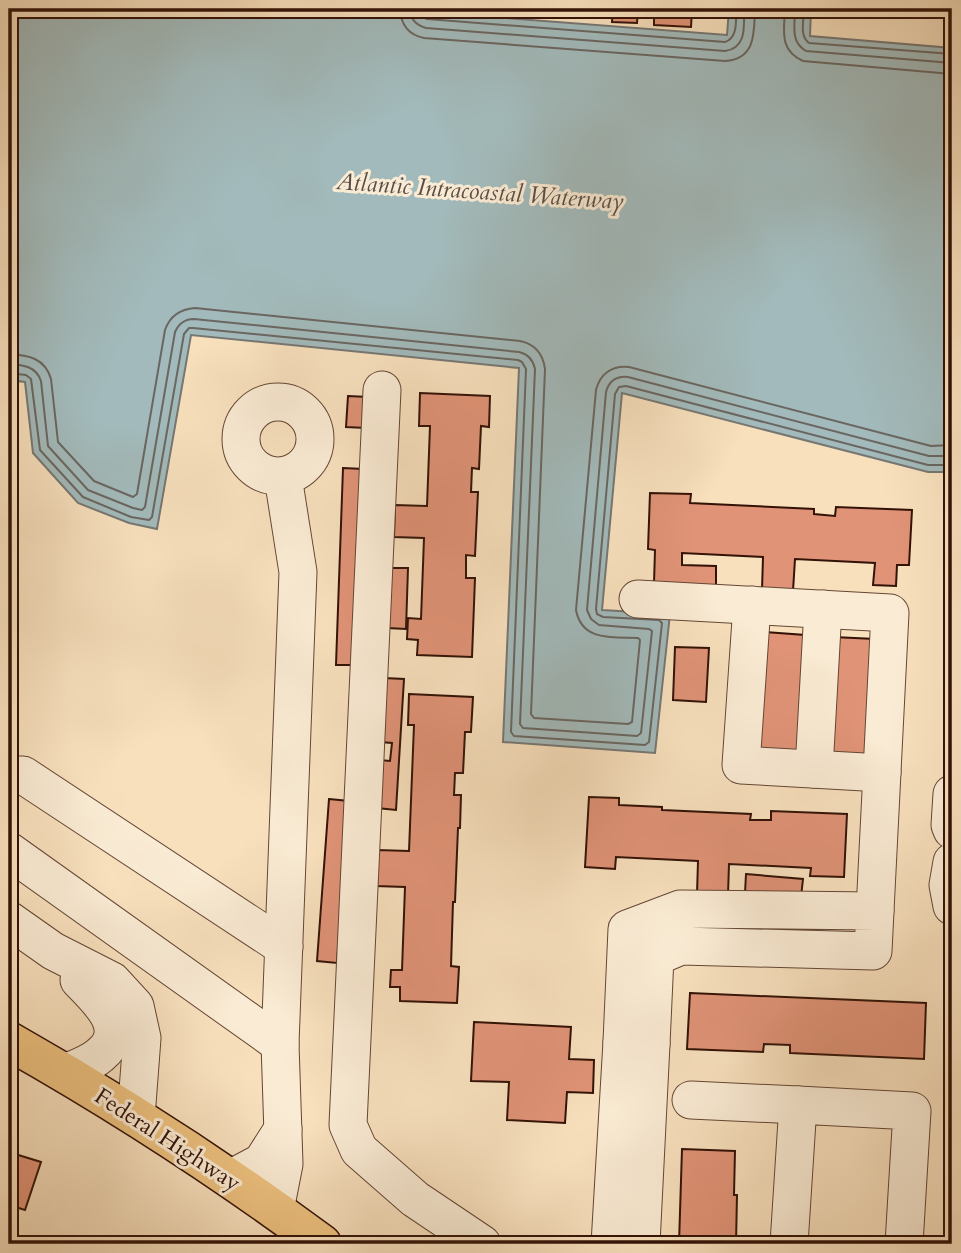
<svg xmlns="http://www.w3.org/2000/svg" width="961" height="1253" viewBox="0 0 961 1253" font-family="Cardo,serif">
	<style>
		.water { fill: #a2babb; stroke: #767773; stroke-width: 2 }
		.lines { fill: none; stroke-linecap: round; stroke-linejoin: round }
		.shore { stroke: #6a6661; stroke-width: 2 }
		.building { fill: #e09377; stroke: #331207; stroke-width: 2 }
		.minor-casing { stroke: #644634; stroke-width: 39 }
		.major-casing { stroke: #331207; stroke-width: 41 }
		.minor { stroke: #faebd4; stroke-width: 37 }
		.major { stroke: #ecc07e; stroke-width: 38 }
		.labels { text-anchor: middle; stroke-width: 6; stroke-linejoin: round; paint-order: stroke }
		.street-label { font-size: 23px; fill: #331207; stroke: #faebd4 }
		.water-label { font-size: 24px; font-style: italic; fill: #5a4d46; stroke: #faebd4 }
	</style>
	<rect width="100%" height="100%" fill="#f8e0bd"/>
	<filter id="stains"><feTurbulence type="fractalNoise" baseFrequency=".00286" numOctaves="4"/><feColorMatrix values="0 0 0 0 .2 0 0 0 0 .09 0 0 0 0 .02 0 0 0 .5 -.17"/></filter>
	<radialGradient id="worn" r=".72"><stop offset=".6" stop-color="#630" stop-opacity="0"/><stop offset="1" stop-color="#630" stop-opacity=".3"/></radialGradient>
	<path class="water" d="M9 9H414L415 11 727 35 729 9H811L810 36 952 48V472H928L622 393 602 610 670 614 655 753 503 742 519 368 191 335 157 529 129 523 78 503 33 453 25 382 9 380Z"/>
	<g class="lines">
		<g class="shore">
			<path d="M400 9C401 25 409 35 424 38L725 61C756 59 754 33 755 9"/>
			<path d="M410 9C410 19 416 25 426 28L725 51C747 48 744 26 744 9"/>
			<path d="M419 9 421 16 427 19 725 42C738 38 736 20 736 9"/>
			<path d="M785 9C784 31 779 50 803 61L952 74"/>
			<path d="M795 9C795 25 790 42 806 51L952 63"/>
			<path d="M804 9C804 20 799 36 809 43L952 54"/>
			<path d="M9 354C28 355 45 358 51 379L58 442 94 481 133 497 137 494 165 330C170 316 180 309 195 308L520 341C535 344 543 354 545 369L531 714 534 718 628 724 632 722 640 640 638 638C613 637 582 642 576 610L596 390C600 374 612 365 629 367L931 446 952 445"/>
			<path d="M9 364C23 365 36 366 41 381L48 446 88 490 133 508 142 510 145 507 175 332C179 323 185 319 194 319L519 352C528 354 533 359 535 369L520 724 523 728 637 736 641 733 652 631 649 629 599 625 591 619 587 610 606 392C609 381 617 376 628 377L929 456H952"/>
			<path d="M9 373 26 375 31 379 40 450 83 497 131 517 149 520 152 517 184 334 189 328H193L518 360 522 362 526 369 511 732 514 736 645 745 649 742 662 623 659 620 603 617 597 614 596 609 615 394 619 387 626 386 928 465H952"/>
		</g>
	</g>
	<g class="building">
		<path d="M613 9H638L637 23 612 22Z"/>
		<path d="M654 9H692L691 27 654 25Z"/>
		<path d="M420 393 490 396 489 427 481 426 479 469 472 468 471 492H478L475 556 466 555V578H475L472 657 417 655 418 640 407 639 408 618 421 619 424 538 394 537 395 505 427 506 430 426H419Z"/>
		<path d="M348 396 368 397 366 428 346 427Z"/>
		<path d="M343 468 363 469 355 665H336Z"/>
		<path d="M650 493 691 494 690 503 814 509V514L835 516 836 507 912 510 909 565H897L896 586 873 585 875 563 795 559 793 591 762 590 763 557 682 553V565L716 566V586L654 583 655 550 648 549Z"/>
		<path d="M389 568H408L406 629 387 628Z"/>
		<path d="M765 632 805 635 797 756 757 753Z"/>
		<path d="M833 637 875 639 867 758 826 755Z"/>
		<path d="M675 647 709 648 706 702 673 700Z"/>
		<path d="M384 678 404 679 396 810 377 808 380 760 390 761 392 743 380 742Z"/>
		<path d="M409 694 473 697 471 732H465L463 773H455L454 795H461L460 828H458L455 902H453L451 966 459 967 457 1003 400 1001V987H390L391 970H402L405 887 376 886 377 850 409 851 414 725H408Z"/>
		<path d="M589 797 619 798V805L662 807V810L751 814 750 820H771V811L847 814 844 877 810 876 811 868 729 864 728 895 697 894 698 861 616 857 615 869 585 867Z"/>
		<path d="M329 799 349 801 337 963 317 961Z"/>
		<path d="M746 874 803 879 801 897 745 893Z"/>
		<path d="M690 993 926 1003 924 1059 790 1053V1045L764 1044 763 1052 687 1049Z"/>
		<path d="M474 1022 571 1027 569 1059 594 1060 593 1093 567 1092 565 1123 507 1120 509 1082 471 1081Z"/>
		<path d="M682 1149 735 1151 734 1195H737L736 1244H679Z"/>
		<path d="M15 1154 41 1162 25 1210 9 1205V1174Z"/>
		<path d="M845 1238 871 1240V1244H845Z"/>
	</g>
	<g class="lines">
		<defs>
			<g id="minor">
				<path d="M382 390 348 1125 359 1150 415 1199 482 1244"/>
				<circle cx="278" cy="439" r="37"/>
				<path d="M638 599 890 613 875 911"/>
				<path d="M752 605 741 765 882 773"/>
				<path d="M814 769 823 609"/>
				<path d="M9 775H23L284 947"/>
				<path d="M952 794 950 825 952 830"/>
				<path d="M9 851 280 1044"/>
				<path d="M952 862 948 885 952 906"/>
				<path d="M9 920 53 951 112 981 135 1006 142 1038 136 1117"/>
				<path d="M622 1042 627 929 680 909 875 911 873 951 681 946 655 957 651 1044"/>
				<path d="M65 1073C77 1068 91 1063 100 1055 132 1029 98 1000 79 980"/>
				<path d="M691 1100 798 1105"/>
				<path d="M230 1179 262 1162 283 1129"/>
				<path d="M275 1210 284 1164 280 1044 298 572 283 477"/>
				<path d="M610 1244 622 1042 651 1044 641 1244"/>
				<path d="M789 1244 798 1105 912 1111 904 1244"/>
			</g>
			<path id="major" d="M9 1041C117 1102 222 1170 322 1244"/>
		</defs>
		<use href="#minor" class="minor-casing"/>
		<use href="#major" class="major-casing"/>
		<use href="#minor" class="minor"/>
		<use href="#major" class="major"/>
	</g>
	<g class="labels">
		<g class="street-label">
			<text transform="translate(168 1139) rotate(33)" y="8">Federal Highway</text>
		</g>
		<g class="water-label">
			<text transform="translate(480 191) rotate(4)" y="8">Atlantic Intracoastal Waterway</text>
		</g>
	</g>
	<rect width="961" height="1253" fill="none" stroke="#f8e0bd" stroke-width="35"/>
	<rect x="10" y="10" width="940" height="1232" fill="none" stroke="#331207" stroke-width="3.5"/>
	<rect x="18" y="18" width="926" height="1218" fill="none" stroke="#331207" stroke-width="2"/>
	<rect width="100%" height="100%" filter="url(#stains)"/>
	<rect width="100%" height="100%" fill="url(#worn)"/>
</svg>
